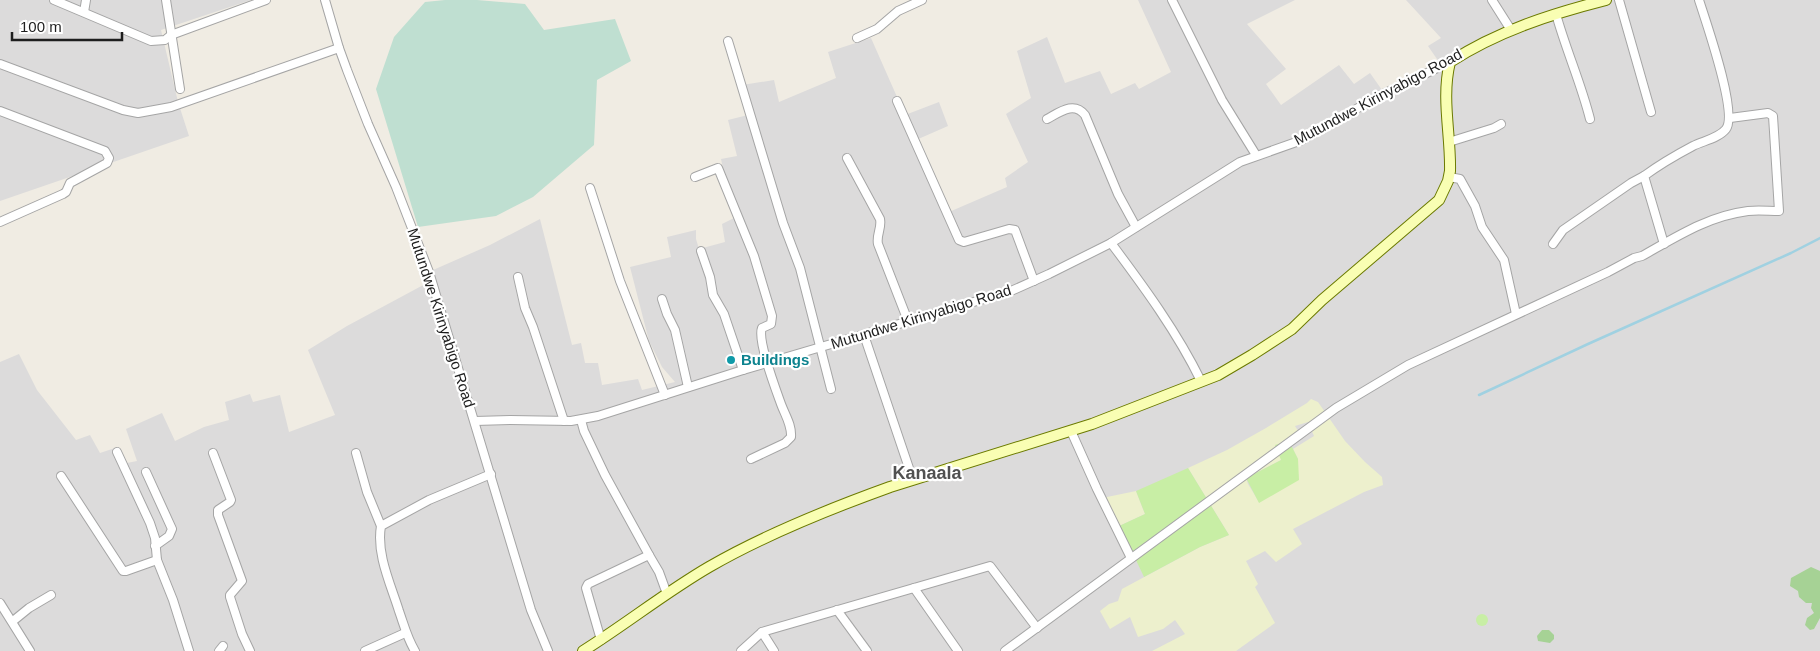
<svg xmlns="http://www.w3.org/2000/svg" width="1820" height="651" viewBox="0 0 1820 651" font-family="Arial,sans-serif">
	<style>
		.residential { fill: #dcdbdb }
		.farmland { fill: #edf0cd; fill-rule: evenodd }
		.grass { fill: #c8eea5 }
		.forest { fill: #a6d295 }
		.wetland { fill: #bfdfd1 }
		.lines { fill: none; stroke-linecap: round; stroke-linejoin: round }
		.stream { stroke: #a0d1e1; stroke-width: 2.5 }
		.street-casing { stroke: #a5a5a5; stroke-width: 10 }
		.secondary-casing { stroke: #6b7a00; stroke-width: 12 }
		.street { stroke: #fff; stroke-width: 8 }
		.secondary { stroke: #f9feb3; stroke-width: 10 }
		.culture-dot { fill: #0f9aa8; stroke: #fff; stroke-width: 2 }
		.labels { text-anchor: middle; stroke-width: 4.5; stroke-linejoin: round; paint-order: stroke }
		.street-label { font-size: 15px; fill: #1e1e1e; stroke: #fff }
		.culture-label { font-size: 15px; font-weight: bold; fill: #0d838f; stroke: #fff; text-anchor: start }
		.quarter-label { font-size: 18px; font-weight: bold; fill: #515151; stroke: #fff }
	</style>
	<rect width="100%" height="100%" fill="#f0ece3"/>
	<g class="residential">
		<path d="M0 0H251L161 30 178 102 189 136 0 201Z"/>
		<path d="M1138 0H1295L1247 24 1286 69 1266 84 1281 105 1339 65 1354 84 1370 73 1382 90 1439 62 1428 46 1441 38 1406 0H1820V651H0V362L19 354 37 390 76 440 90 435 100 453 118 447 127 463 137 461 126 429 162 413 175 441 204 427 229 420 225 402 250 394 253 402 280 395 289 432 335 415 308 350 347 326 427 283 424 274 490 245 540 219 572 345 581 343 585 363H598L602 385 638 379 642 390 675 382 662 367 649 341 630 267 671 257 667 237 696 230V239L699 249 725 242 722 224 734 218 721 159 737 156 728 120 748 115 742 85 774 80 779 102 836 78 828 52 871 38 905 115 939 102 948 126 916 140 949 212 1007 187 1005 178 1028 162 1006 114 1031 98 1017 51 1047 37 1065 83 1100 71 1111 94 1135 83 1139 89 1171 72Z"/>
	</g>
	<g class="farmland">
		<path d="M1311 399 1318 402 1345 441 1365 462 1382 477 1383 485 1364 492 1293 529 1302 544 1276 562 1265 551 1246 561 1258 584 1255 587 1275 623 1236 651H1152L1185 634 1175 620 1163 629 1138 637 1130 617 1110 629 1100 611 1109 604 1118 601 1122 589 1200 547 1229 535 1188 468 1227 450 1266 428 1307 403ZM1308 422 1314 436 1293 449 1298 459 1259 502 1248 484 1246 478 1281 460 1300 434 1295 426Z"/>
		<path d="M1136 491 1145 514 1117 527 1104 499 1107 497Z"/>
	</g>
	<g class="grass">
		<path d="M1289 441 1298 459 1299 480 1259 503 1246 478 1281 460 1275 445Z"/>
		<path d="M1188 468 1229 535 1200 547 1144 577 1135 558 1117 527 1145 514 1136 491Z"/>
		<circle cx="1482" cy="620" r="6"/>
	</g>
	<g class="forest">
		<path d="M1811 567 1820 571V618L1814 629 1810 630 1805 625 1807 618 1814 613 1811 608 1812 603H1806L1799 597 1798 591 1790 586 1791 578Z"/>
		<path d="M1542 630H1549L1554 635V639L1550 643 1538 641 1537 636Z"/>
	</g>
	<path class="wetland" d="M445 0H477L525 4 544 30 615 19 631 61 597 80 594 145 533 197 496 216 418 227 376 89 394 37 425 2Z"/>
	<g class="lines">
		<path class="stream" d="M1479 395 1588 344 1791 253 1820 238"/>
		<defs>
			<g id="street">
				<path d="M54 0 151 41 165 40 171 35 266 0"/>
				<path d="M166 0 180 89"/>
				<path d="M325 0 339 48 347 70 368 124 396 187 429 272 531 610 548 651"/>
				<path d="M1172 0 1222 100 1256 155"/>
				<path d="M1492 0 1511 30"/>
				<path d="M1619 0 1651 112"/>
				<path d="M84 12 86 0"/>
				<path d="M1556 14C1566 50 1581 83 1590 119"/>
				<path d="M857 38 877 29 898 11 922 0"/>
				<path d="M728 41 783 223 800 268 831 389"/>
				<path d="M0 64 123 110 138 113 171 107 339 48"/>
				<path d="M897 101 959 240 964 242 1009 229 1015 230 1034 281"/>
				<path d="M0 111 105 151 109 158 107 163 70 183 66 192 63 194 0 222"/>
				<path d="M1047 119C1060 112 1074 101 1085 115L1118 194 1136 227"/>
				<path d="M1449 142 1494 128 1501 124"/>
				<path d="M847 158 880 219C882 228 876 235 878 244L908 321"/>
				<path d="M695 177 718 168 754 256 772 316 771 324 762 328C757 340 776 390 781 404 785 415 792 425 791 437L785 443 751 459"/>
				<path d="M1449 177 1460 179 1475 206 1482 227 1504 260 1516 314"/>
				<path d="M590 188 620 281 665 395"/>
				<path d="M1111 243C1144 287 1177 332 1201 381"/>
				<path d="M1553 244 1563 230 1631 183 1644 176"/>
				<path d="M1664 244 1644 176C1659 165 1676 155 1693 146 1703 141 1719 138 1726 129 1738 113 1706 22 1699 0"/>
				<path d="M701 251 710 277 713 295 724 314 743 370"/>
				<path d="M518 277 525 308 533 327 564 421"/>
				<path d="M662 299 667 314 675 330 688 387"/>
				<path d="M864 335 913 480"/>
				<path d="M581 420 584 431 605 475 649 555"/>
				<path d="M475 421 510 420 571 421 598 416 743 370 1011 291 1049 274 1111 243 1240 162 1302 140 1379 96 1450 62"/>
				<path d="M1071 431 1097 489 1131 558"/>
				<path d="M117 452 150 523 155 538 157 560 173 600 189 651"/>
				<path d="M213 453 231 500 230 502 218 510V515L242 581 230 595V597L242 634 250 651"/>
				<path d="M356 453 367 492 381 526"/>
				<path d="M146 472 172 529 169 536 155 546"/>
				<path d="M61 476 123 571H126L157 560"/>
				<path d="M914 588 958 651"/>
				<path d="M0 603 30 651"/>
				<path d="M837 610 867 651"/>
				<path d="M13 621 29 608 51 595"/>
				<path d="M762 632 990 566 1037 628"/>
				<path d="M601 640 586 588 588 584 649 555 659 572 667 594"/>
				<path d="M219 651 223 646"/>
				<path d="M365 651 405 633"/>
				<path d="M415 651C407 638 404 625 399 611 391 585 376 554 381 526L429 500 491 474"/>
				<path d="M741 651 762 632 774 651"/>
				<path d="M1005 651 1336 408 1408 365 1608 272 1634 258 1642 256C1676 237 1708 216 1748 211 1758 210 1769 211 1779 211L1773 116 1768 113 1730 118"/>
			</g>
			<path id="secondary" d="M583 651C626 624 666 592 709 567 766 534 829 509 890 487L1092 424 1218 375 1252 355 1292 329 1322 300 1439 200 1448 181 1450 171C1451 135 1441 98 1450 62 1498 31 1551 14 1606 0"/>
		</defs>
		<use href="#street" class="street-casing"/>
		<use href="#secondary" class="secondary-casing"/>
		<use href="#street" class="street"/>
		<use href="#secondary" class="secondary"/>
	</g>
	<circle class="culture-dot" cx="731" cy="360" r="5"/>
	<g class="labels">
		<g class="street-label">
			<text transform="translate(1378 97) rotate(-28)" y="5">Mutundwe Kirinyabigo Road</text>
			<text transform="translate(921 317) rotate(-17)" y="5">Mutundwe Kirinyabigo Road</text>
			<text transform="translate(441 318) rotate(72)" y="5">Mutundwe Kirinyabigo Road</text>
		</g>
		<g class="culture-label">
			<text x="741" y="365">Buildings</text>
		</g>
		<g class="quarter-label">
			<text x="927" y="479">Kanaala</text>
		</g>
	</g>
	<path d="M12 32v8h110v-8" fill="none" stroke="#1e1e1e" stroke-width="2.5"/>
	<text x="20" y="32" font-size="15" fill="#1e1e1e" stroke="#ffffff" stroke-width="4" paint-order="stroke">100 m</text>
</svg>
